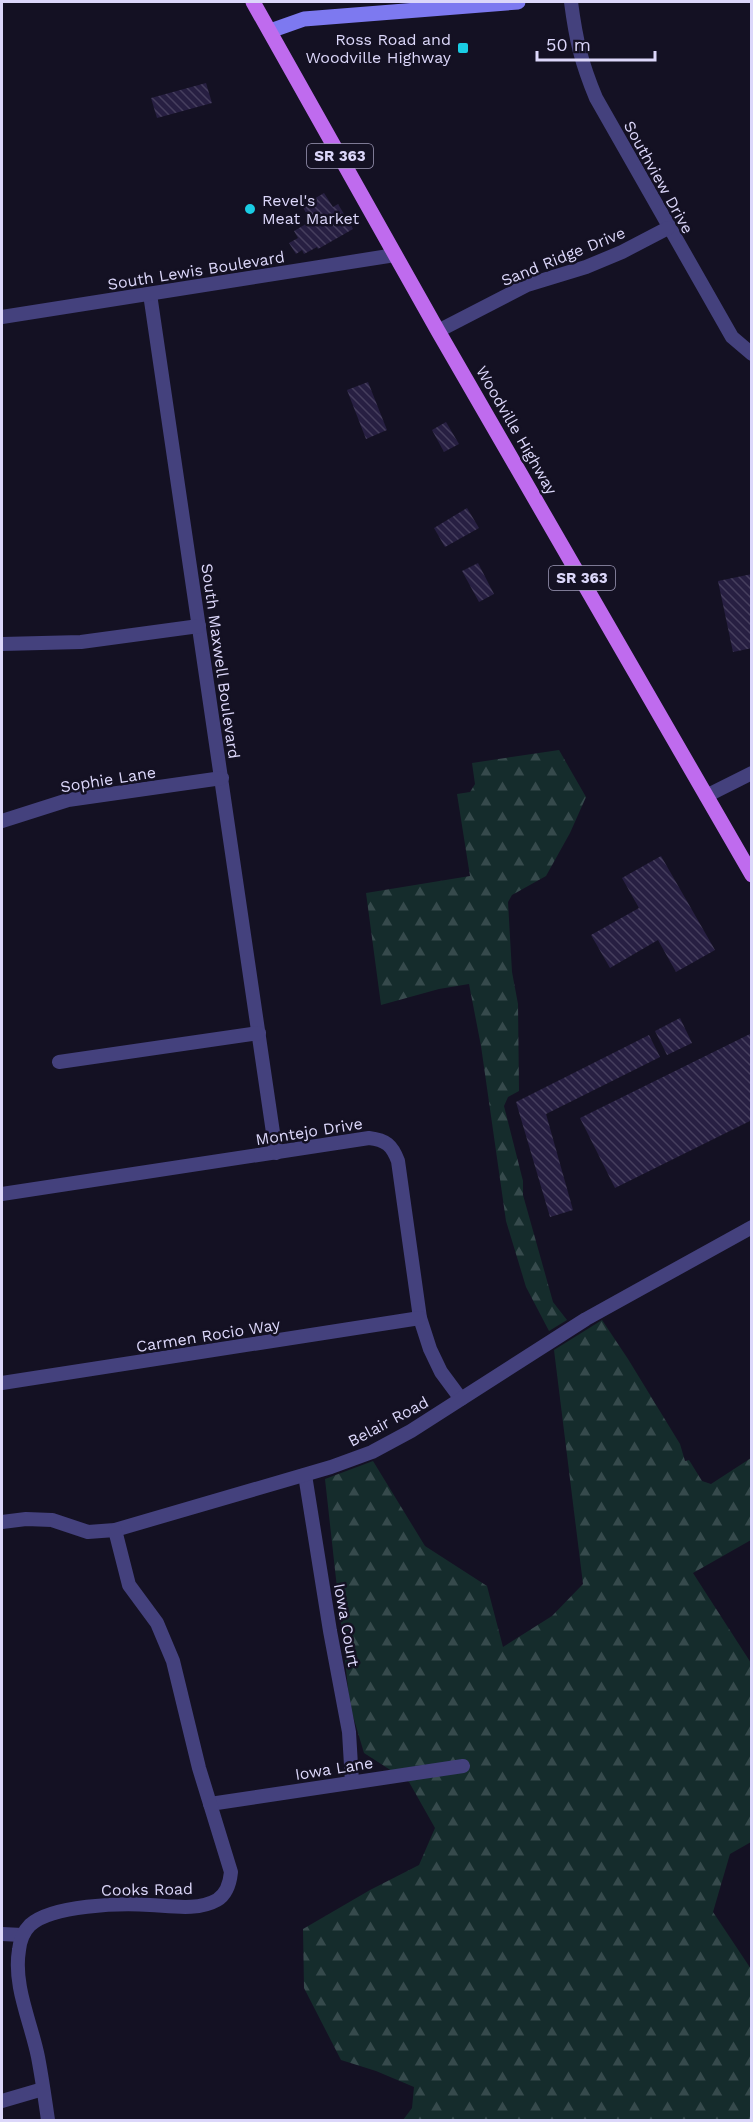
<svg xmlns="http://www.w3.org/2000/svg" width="753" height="2122" viewBox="0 0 753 2122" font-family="'Work Sans',sans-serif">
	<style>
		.forest { fill: url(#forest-firs) }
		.building { fill: url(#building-back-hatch) }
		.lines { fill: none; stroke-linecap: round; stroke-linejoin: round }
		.street { stroke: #44417d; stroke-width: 14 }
		.secondary { stroke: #7d79f0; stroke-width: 15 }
		.primary { stroke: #bf6bee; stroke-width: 15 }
		.poi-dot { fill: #1acde4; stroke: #141123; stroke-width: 2 }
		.labels { text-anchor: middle; stroke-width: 5; stroke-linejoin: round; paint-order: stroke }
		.shield { fill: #141123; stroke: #a09cba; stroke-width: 1.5 }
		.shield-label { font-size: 15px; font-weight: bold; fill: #dcd7fa }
		.poi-label { font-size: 16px; fill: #dcd7fa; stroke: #141123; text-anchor: end }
		.street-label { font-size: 16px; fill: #dcd7fa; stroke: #141123 }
	</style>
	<defs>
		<pattern id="forest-firs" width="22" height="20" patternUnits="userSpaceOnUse" patternTransform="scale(1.5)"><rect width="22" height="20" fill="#152c2c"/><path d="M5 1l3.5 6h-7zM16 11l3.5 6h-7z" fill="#364a4c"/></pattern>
		<pattern id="building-back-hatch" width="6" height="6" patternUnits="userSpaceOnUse" patternTransform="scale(1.5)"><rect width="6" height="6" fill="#271f42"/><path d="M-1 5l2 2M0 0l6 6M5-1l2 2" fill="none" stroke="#463f5e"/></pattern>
	</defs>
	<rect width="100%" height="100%" fill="#141123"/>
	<g class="forest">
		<path d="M559 750 586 797 570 833 546 876 512 895 508 902 512 972 518 1004 519 1091 508 1097 504 1106 523 1181V1195L553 1302 567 1320 549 1331 526 1287 506 1221 481 1046 469 984 439 989 381 1005 366 893 470 876 457 794 470 792 475 784 472 763Z"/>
		<path d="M602 1320 628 1359 680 1444 685 1461 689 1460 702 1481 711 1484 751 1458V1540L693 1573 751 1663V1842L730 1854 713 1912 751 1969V2120H403L412 2108 414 2087 376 2071 341 2060 304 1988 303 1929 370 1890 419 1865 435 1828 409 1782 364 1753 350 1706 325 1479 373 1461 425 1546 487 1586 503 1647 552 1616 583 1584 554 1350Z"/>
	</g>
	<g class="building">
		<path d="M206 83 212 103 157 118 151 98Z"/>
		<path d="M324 193 333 207 338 204 353 229 318 249 317 247 304 254 302 250 296 254 289 243 298 238 294 231 311 221 302 206Z"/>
		<path d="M368 382 387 430 366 439 347 390Z"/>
		<path d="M446 422 459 444 444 452 432 430Z"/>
		<path d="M467 508 479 528 445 547 434 528Z"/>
		<path d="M478 563 494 594 479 602 462 571Z"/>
		<path d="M752 574V648L733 652 718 581Z"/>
		<path d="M661 856 715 950 676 972 658 940 610 968 591 935 639 908 622 878Z"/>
		<path d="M680 1018 692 1043 667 1055 655 1031Z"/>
		<path d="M752 1033V1120L615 1188 580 1118Z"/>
		<path d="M649 1035 660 1057 546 1114 573 1210 550 1217 516 1102Z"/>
	</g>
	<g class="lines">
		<g class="street">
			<path d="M571 2C576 40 581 62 596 98L732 337 752 354"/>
			<path d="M150 294 276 1153"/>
			<path d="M2 317 395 255"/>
			<path d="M438 331 527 285 586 267 622 252 668 228"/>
			<path d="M2 644 81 642 199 626"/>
			<path d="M706 796 752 773"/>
			<path d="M2 821 68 800 222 778"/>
			<path d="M59 1062 259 1033"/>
			<path d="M2 1194 369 1138C386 1140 392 1145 398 1161L420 1318 430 1349 441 1372 461 1399"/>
			<path d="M2 1383 420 1318"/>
			<path d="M305 1475 330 1631 349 1732 352 1782"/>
			<path d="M2 1522 26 1519 52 1520 88 1532 115 1530 331 1467 372 1452 411 1431 586 1319 752 1227"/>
			<path d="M210 1804 463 1766"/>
			<path d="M2 1934 22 1935"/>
			<path d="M2 2101 43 2089"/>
			<path d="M48 2120C45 2099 42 2078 38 2057 31 2022 13 1986 19 1950 20 1941 23 1932 30 1925 52 1905 120 1903 150 1905 171 1906 198 1911 217 1900 227 1894 230 1882 231 1872L199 1768 173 1661 157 1623 129 1585 115 1530"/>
		</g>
		<path class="secondary" d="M270 31 304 19 518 2"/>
		<path class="primary" d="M253 2 438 331 752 875"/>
	</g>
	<g class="poi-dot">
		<rect x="457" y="42" width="12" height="12" rx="3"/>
		<circle cx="250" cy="209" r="6"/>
	</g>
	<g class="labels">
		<g class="shield">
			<rect x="307" y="144" width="66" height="24" rx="4.5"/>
			<rect x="549" y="566" width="66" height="24" rx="4.5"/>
		</g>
		<g class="shield-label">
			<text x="340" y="161">SR 363</text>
			<text x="582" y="583">SR 363</text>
		</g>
		<g class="poi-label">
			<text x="451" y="45">Ross Road and<tspan x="451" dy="18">Woodville Highway</tspan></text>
			<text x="262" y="206" text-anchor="start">Revel's<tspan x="262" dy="18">Meat Market</tspan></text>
		</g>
		<g class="street-label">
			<text transform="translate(659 177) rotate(61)" y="6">Southview Drive</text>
			<text transform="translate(563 256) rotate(-22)" y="6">Sand Ridge Drive</text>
			<text transform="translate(196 270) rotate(-9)" y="6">South Lewis Boulevard</text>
			<text transform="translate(517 430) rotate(60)" y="6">Woodville Highway</text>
			<text transform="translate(221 661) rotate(82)" y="6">South Maxwell Boulevard</text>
			<text transform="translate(108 779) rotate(-9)" y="6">Sophie Lane</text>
			<text transform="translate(309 1131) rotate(-9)" y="6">Montejo Drive</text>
			<text transform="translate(208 1335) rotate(-9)" y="6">Carmen Rocio Way</text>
			<text transform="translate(388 1421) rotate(-28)" y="6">Belair Road</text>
			<text transform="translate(347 1625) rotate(80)" y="6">Iowa Court</text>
			<text transform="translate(334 1768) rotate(-9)" y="6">Iowa Lane</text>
			<text transform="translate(147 1889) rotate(-1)" y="6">Cooks Road</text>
		</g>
	</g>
	<rect width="753" height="2122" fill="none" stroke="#dcd7fa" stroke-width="6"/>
	<path d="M537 51v9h118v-9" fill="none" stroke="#dcd7fa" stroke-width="3"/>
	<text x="546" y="51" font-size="18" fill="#dcd7fa" stroke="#141123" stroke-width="4.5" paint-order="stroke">50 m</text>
</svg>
